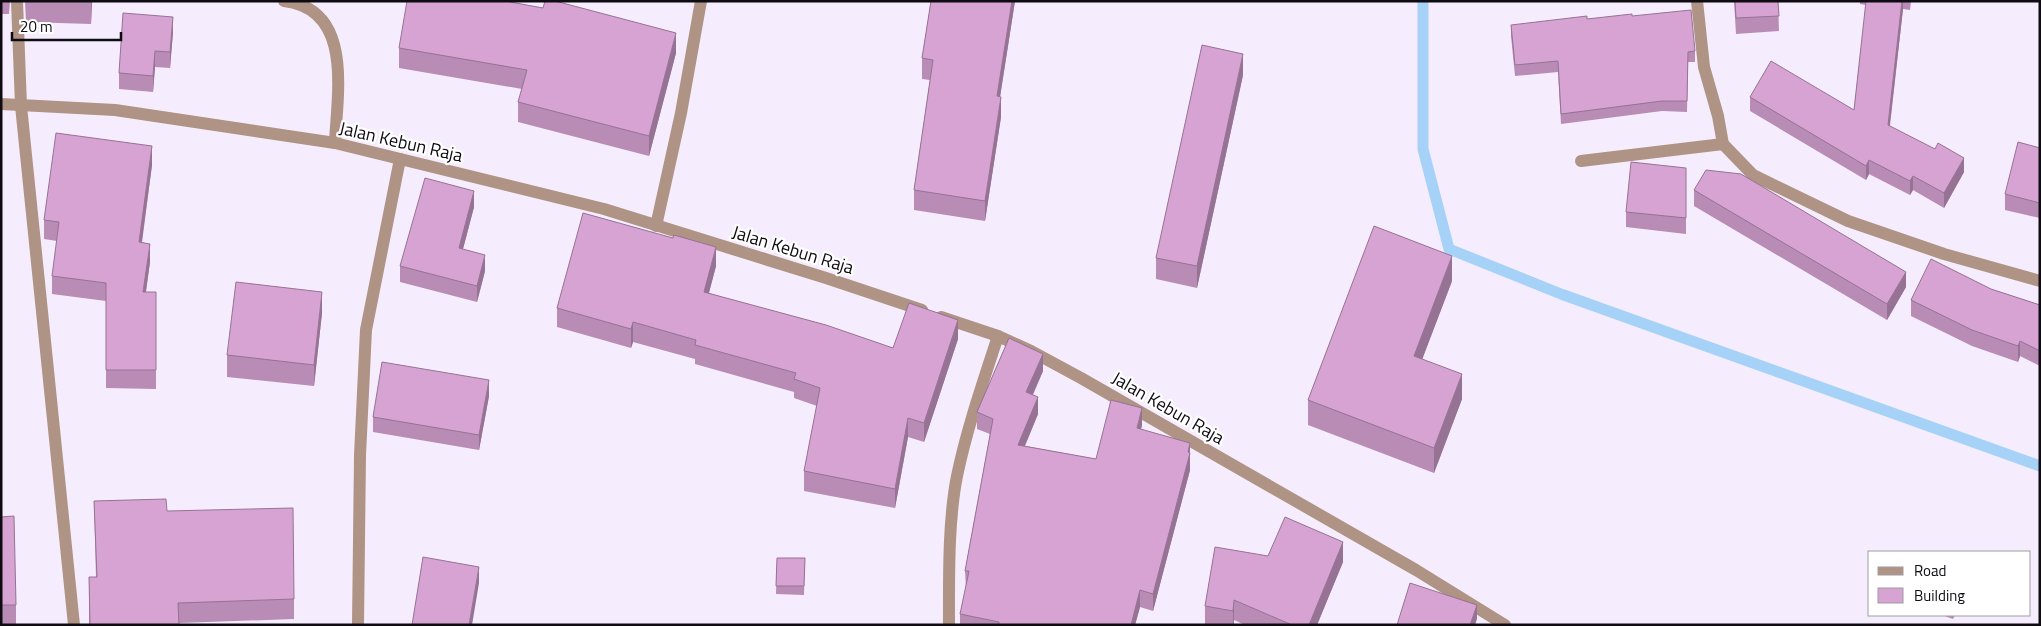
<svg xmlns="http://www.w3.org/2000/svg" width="2041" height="626" viewBox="0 0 2041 626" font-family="'Titillium Web',sans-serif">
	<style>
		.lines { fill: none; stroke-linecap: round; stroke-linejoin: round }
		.stream { stroke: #a6d2f8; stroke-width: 11 }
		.minor { stroke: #af9385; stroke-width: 12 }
		.wall { fill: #b88cb5 }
		.shaded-wall { fill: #967294 }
		.building { fill: #d6a3d3; stroke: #967294 }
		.labels { text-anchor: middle; stroke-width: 4.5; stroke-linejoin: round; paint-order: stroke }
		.street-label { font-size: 18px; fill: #0f0b12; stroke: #fff }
	</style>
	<rect width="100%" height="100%" fill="#f5edfd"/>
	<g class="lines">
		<path class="stream" d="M1423 1V149L1449 249 1561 294 2040 466"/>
		<g class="minor">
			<path d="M17 1 21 106 74 625"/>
			<path d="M284 1C354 9 337 94 335 143"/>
			<path d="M1697 1 1704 67 1718 116 1723 144 1753 175 1848 221 1944 254 2040 281"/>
			<path d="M1 104 115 110 335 143 604 209 826 278 922 310"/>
			<path d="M1581 161 1723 144"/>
			<path d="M656 226 681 113 701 1"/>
			<path d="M941 317 998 336 1031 351 1081 378 1416 570 1505 625"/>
			<path d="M358 625 360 455 366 330 400 159"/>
			<path d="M949 625C949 579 948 521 957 476 967 428 983 382 998 336"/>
		</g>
	</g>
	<g class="wall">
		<path d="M1 1H10L9 14H1Z"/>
		<path d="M25 1H92L91 24 26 22Z"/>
		<path d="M931 1H1015L1000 97 1001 117 985 221 914 210V190L930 80 922 79V58Z"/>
		<path d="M1734 1H1778L1779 31 1736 34Z"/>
		<path d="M1860 1H1911L1910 10 1903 9 1890 126 1964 172 1944 208 1913 190 1910 195 1869 174 1866 180 1750 111V97L1854 110 1866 5 1860 4Z"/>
		<path d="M1632 16 1695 51V62H1688L1687 112 1662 111 1561 124 1558 72 1515 76 1511 36V25Z"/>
		<path d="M173 32 170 68 155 67 153 92 119 89V73Z"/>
		<path d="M399 48 676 53 649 156 518 122V102L522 89 399 68Z"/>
		<path d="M1243 75 1197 288 1156 279V258Z"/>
		<path d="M2040 148V218L2005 210V194Z"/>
		<path d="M152 165 142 243 150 262 146 292H156V389L106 388V301L52 294V276L57 241 44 239V220Z"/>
		<path d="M1686 168V234L1626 227V212Z"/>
		<path d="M1694 190 1906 287 1887 320 1694 206Z"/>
		<path d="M474 207 463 249 485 271 477 302 400 282V266Z"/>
		<path d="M716 266 709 293 893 348 958 339 924 442 908 437 895 508 804 491V471L817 406 794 398V392L695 364V359L633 342 631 348 557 327V308Z"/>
		<path d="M1452 281 1422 359 1462 399 1434 473 1308 425V400Z"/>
		<path d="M1991 289 2040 305V366L2020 356 2018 362 1972 346 1911 316V300Z"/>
		<path d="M322 313 314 386 227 377V355Z"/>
		<path d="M1043 371 1033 395 1038 414 1025 446 1096 459 1142 425 1141 429 1190 460V470L1153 611 1140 607 1135 625H960V614L966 588 965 571 990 434 977 429V412Z"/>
		<path d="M489 396 479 450 373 432V417Z"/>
		<path d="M94 501 294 599V619L179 623V625H89V577H96Z"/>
		<path d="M1 517 16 605V625H1Z"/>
		<path d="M1268 556 1343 562 1317 625H1245L1234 620V625H1205V606Z"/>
		<path d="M777 558H805L804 595 776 594Z"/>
		<path d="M1942 615H1955L1953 619Z"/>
	</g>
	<g class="shaded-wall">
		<path d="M91 1H92L91 24Z"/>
		<path d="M1012 1H1015L997 116V96Z"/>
		<path d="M1902 1H1903V9L1888 139V125Z"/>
		<path d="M173 17V32L170 68V52Z"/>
		<path d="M676 33V53L649 156V136Z"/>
		<path d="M155 51V67L153 92V76Z"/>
		<path d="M1243 54V75L1197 288V266Z"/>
		<path d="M1001 97V117L985 221V201Z"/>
		<path d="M152 146V165L139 261V242Z"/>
		<path d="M1964 158V172L1944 208V193Z"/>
		<path d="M1869 160V174L1866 180V166Z"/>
		<path d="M1913 176V190L1910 195V181Z"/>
		<path d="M474 191V207L459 264V248Z"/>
		<path d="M150 244V262L143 311V292Z"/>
		<path d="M716 247V266L704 311V292Z"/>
		<path d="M485 255V271L477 302V286Z"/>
		<path d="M1452 256V281L1414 381V356Z"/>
		<path d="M1906 272V287L1887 320V304Z"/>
		<path d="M322 292V313L314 386V365Z"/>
		<path d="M958 320V339L924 442V423Z"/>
		<path d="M633 322V342L631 348V329Z"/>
		<path d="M2020 341V356L2018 362V346Z"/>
		<path d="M1043 354V371L1026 409V392Z"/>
		<path d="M1462 374V399L1434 473V448Z"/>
		<path d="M489 380V396L479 450V435Z"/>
		<path d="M1038 397V414L1018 462V445Z"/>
		<path d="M1142 408V425L1137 445V428Z"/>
		<path d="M908 418V437L895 508V489Z"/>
		<path d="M1190 443V470L1153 611V594Z"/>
		<path d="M1343 542V562L1317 625H1309Z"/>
		<path d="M479 567V583L472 625H469Z"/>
		<path d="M1140 590V607L1135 625H1131Z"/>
		<path d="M1234 600V625H1233V611Z"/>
		<path d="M1477 605V619L1475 625H1470Z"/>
	</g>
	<g class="building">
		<path d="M407 1H505L543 8 545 1H555L676 33 649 136 518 102 527 70 399 48Z"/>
		<path d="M931 1H1012L997 96 1001 97 985 201 914 190 933 60 922 58Z"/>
		<path d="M1735 1H1778L1779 16 1736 18Z"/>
		<path d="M1866 1H1902L1888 125 1935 149 1938 143 1964 158 1944 193 1913 176 1910 181 1869 160 1866 166 1750 97 1771 61 1854 110Z"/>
		<path d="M1691 10 1695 51 1688 52 1687 101H1662L1561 114 1558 61 1515 65 1511 25 1587 16V19L1632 14V16Z"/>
		<path d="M123 13 173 17 170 52 155 51 153 76 119 73Z"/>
		<path d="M1202 45 1243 54 1197 266 1156 258Z"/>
		<path d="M56 133 152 146 139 242 150 244 143 292H156V370H106V283L52 276 59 222 44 220Z"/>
		<path d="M2018 142 2040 148V203L2005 194Z"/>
		<path d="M1631 162 1686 168V218L1626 212Z"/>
		<path d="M1706 170 1741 174 1906 272 1887 304 1694 190Z"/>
		<path d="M425 178 474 191 459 248 485 255 477 286 400 266Z"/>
		<path d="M583 213 673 238 674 235 716 247 704 292 826 325 893 348 909 303 958 320 924 423 908 418 895 489 804 471 820 388 794 379 796 373 695 345 696 340 633 322 631 329 557 308Z"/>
		<path d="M1374 226 1452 256 1414 356 1462 374 1434 448 1308 400Z"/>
		<path d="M1931 259 1991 289 2040 305V351L2020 341 2018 346 1972 330 1911 300Z"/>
		<path d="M236 282 322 292 314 365 227 355Z"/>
		<path d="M1009 338 1043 354 1026 392 1038 397 1018 445 1096 459 1111 400 1142 408 1137 428 1190 443 1188 452 1190 453 1153 594 1140 590 1131 625H999V622L960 614 969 571H965L993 419 977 412Z"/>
		<path d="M382 362 489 380 479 435 373 417Z"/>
		<path d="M166 499 167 511 293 508 294 599 178 603 179 625H90L89 577H97L94 501Z"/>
		<path d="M14 516 16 605H1V517Z"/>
		<path d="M1285 517 1343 542 1309 625H1292L1234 600 1233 611 1205 606 1215 547 1268 556Z"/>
		<path d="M423 557 479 567 469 625H412Z"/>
		<path d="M777 558H805L804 586H776Z"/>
		<path d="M1410 583 1477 605 1470 625H1397Z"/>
	</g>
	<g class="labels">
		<g class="street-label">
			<text transform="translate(401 142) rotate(13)" y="6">Jalan Kebun Raja</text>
			<text transform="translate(793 250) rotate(17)" y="6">Jalan Kebun Raja</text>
			<text transform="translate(1168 408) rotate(30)" y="6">Jalan Kebun Raja</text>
		</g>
	</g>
	<rect width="2041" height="626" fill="none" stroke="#0f0b12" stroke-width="5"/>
	<rect x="1868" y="551" width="162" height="65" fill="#ffffff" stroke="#9f9da0"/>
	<rect x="1878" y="567" width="25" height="8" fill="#af9385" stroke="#9f9da0"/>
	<text x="1914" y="576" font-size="15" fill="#0f0b12">Road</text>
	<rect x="1878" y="588" width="25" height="15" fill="#d6a3d3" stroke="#9f9da0"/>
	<text x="1914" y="601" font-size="15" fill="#0f0b12">Building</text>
	<path d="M12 32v8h109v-8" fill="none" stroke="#0f0b12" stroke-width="2.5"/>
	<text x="20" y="32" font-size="15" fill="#0f0b12" stroke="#ffffff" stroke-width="4" paint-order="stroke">20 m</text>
</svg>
